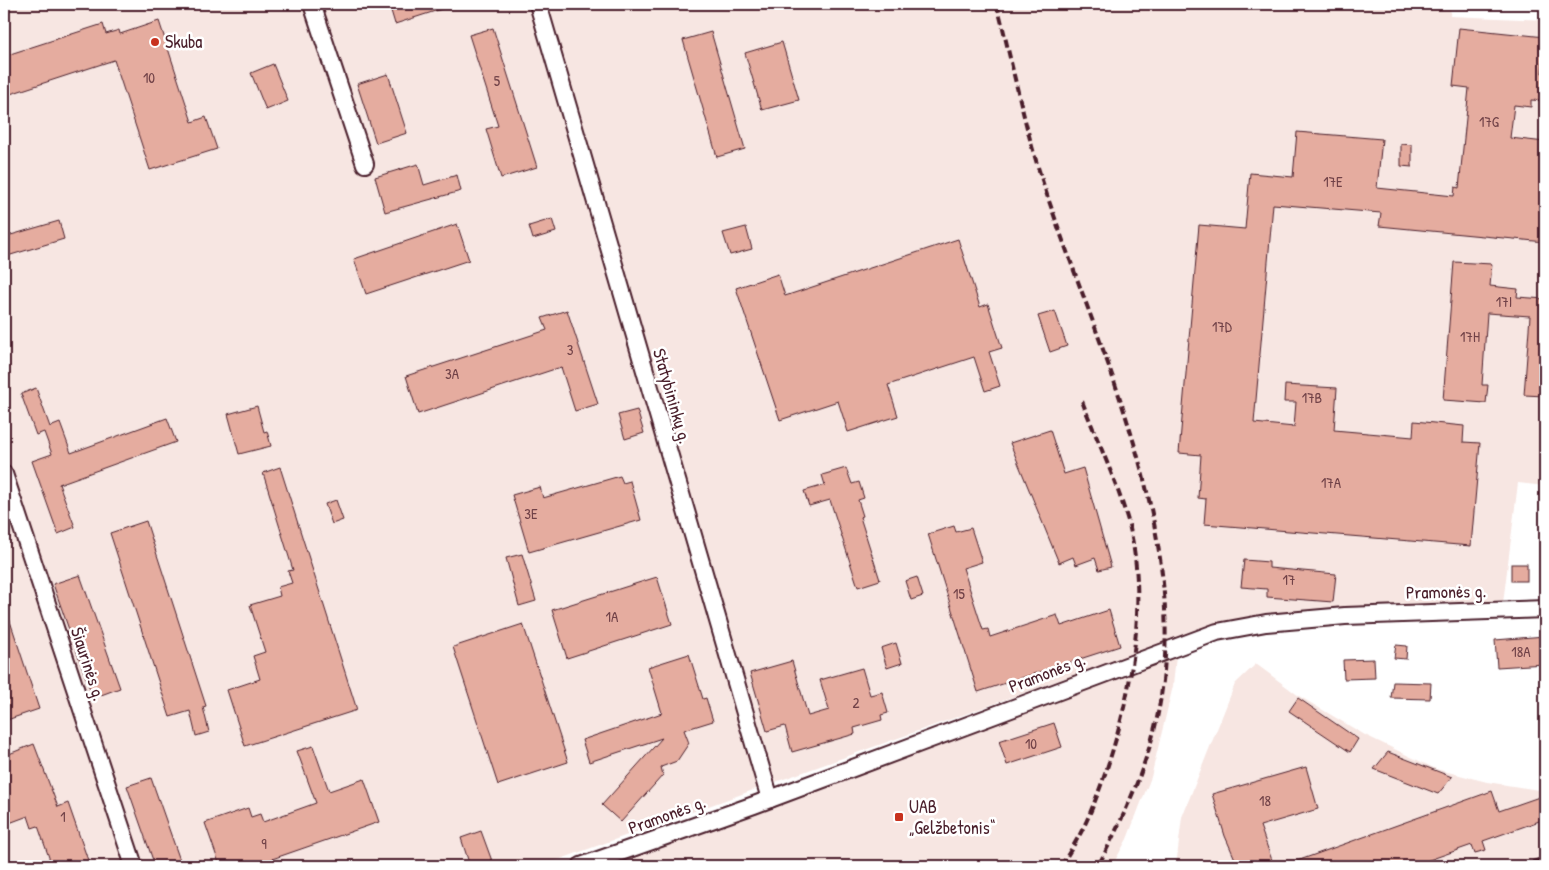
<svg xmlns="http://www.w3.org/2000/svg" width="1549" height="870" viewBox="0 0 1549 870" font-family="'Patrick Hand',sans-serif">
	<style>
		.built { fill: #f7e6e2 }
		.building { fill: #e5ac9f; stroke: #4a1f2b }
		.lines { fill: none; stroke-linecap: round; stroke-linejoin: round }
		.minor-casing { stroke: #4a1f2b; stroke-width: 20 }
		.minor { stroke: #fff; stroke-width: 16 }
		.rail { stroke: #4a1f2b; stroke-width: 4; stroke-dasharray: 8 4; stroke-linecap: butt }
		.poi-dot { fill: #c8321e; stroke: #fff; stroke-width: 2 }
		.labels { text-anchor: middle; stroke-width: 5; stroke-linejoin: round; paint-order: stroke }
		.number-label { font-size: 15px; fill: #714248 }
		.poi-label { font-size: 18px; fill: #4a1f2b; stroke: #fff; text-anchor: start }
		.street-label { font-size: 18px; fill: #4a1f2b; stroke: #fff }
	</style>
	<rect width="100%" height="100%" fill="#fff"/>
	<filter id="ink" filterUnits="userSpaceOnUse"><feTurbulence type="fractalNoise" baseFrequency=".02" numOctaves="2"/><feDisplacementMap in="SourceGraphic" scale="10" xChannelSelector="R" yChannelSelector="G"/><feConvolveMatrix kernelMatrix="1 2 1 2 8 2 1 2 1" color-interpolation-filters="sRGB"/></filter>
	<g filter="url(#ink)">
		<g class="built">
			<path d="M4 4H1451L1450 16 1545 20V486L1518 483 1503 603 1262 614 1190 634 1116 660 541 866H144L4 452Z"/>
			<path d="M4 498 126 866H4Z"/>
			<path d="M1176 655 1173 686 1151 777 1127 839 1112 866H619L616 861Z"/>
			<path d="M1256 664 1299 696 1365 735 1436 769 1487 782 1545 791V866H1176L1182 817 1235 684Z"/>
		</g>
		<g class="building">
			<path d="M389 4H451V6L395 24Z"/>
			<path d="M159 21 192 122 206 117 217 149 150 170 114 60 4 96V56L103 24 106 34 119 30 120 34Z"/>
			<path d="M493 28 537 167 501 178 486 129 498 126 469 35Z"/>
			<path d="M1459 28 1545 37 1542 73 1545 74V101L1531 100V107L1514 105 1510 138 1545 142V242L1379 226 1381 213 1273 204 1254 423 1294 427 1296 402H1284L1285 385 1337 388 1334 430 1413 437 1414 421 1464 426 1463 442 1480 443 1471 546 1204 524 1206 499 1198 498 1201 455 1179 453 1199 225 1245 229 1250 173 1293 177 1297 132 1382 139 1377 188 1454 196 1455 187 1459 188 1469 88 1453 86Z"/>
			<path d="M711 32 745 149 717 157 683 40Z"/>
			<path d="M782 42 799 100 762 110 745 53Z"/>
			<path d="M273 64 288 101 266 110 251 73Z"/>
			<path d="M388 74 407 133 376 143 357 84Z"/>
			<path d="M1401 144 1412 145V167L1401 166Z"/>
			<path d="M418 164 424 185 457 175 461 191 385 212 375 177Z"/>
			<path d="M552 219 556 232 533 239 529 226Z"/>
			<path d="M59 221 64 239 4 257V237Z"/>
			<path d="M457 224 469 260 366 294 354 259Z"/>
			<path d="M746 227 752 249 730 255 723 233Z"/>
			<path d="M958 239 980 307 988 304 1002 348 989 352 1000 386 985 391 974 357 888 385 898 416 848 432 838 401 780 420 736 288 778 274 785 296Z"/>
			<path d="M1454 262 1492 264 1490 286 1518 289 1517 297 1545 299V396L1524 395 1530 316 1487 313 1482 385H1488L1486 403 1443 400Z"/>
			<path d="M567 310 598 404 575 411 561 367 418 414 406 376 547 330 542 318Z"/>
			<path d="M1055 311 1067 346 1050 352 1038 316Z"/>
			<path d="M36 388 50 427 60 423 71 453 167 418 176 442 59 484 75 527 58 534 32 461 52 454 44 432 36 435 21 394Z"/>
			<path d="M257 406 264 432 267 431 271 446 239 454 228 414Z"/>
			<path d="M637 410 644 433 625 439 618 415Z"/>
			<path d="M1050 430 1064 474 1083 468 1111 567 1099 570 1095 558 1076 565 1073 557 1059 563 1010 443Z"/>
			<path d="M280 467 357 710 245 746 227 690 260 679 253 656 265 652 250 605 280 596 278 587 292 583 288 571 293 570 263 473Z"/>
			<path d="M846 468 852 484 859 482 864 498 858 500 863 516 860 517 880 580 858 587 830 500 809 506 804 491 825 485 822 475Z"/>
			<path d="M620 476 623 483 630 481 641 520 529 552 512 495 540 487 543 498Z"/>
			<path d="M336 500 343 520 332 524 325 504Z"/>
			<path d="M146 521 206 706 203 707 209 732 196 736 190 711 170 717 110 533Z"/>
			<path d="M954 526 956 532 971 528 982 562 963 568 983 630 988 629 990 637 1057 615 1061 626 1109 610 1120 646 978 692 928 534Z"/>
			<path d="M522 554 536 601 519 606 506 558Z"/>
			<path d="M1244 560 1269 562V568L1336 574 1333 602 1267 597V589L1241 587Z"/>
			<rect x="1511" y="564" width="16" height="17"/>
			<path d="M80 575 120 688 93 698 53 584Z"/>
			<path d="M657 577 672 624 567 658 552 610Z"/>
			<path d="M917 577 923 596 911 600 905 581Z"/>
			<path d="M6 609 39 709 4 721V610Z"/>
			<path d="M523 624 568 762 498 785 453 647Z"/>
			<path d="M1545 636V664L1497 667 1495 640Z"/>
			<path d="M896 643 902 663 887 668 881 648Z"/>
			<path d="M1396 645 1407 646 1406 659 1394 658Z"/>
			<path d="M689 654 703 699 706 698 713 721 684 730 689 743 677 761 661 767 663 775 621 822 602 805 662 738 589 762 582 740 662 713 648 667Z"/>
			<path d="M1374 659 1375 678 1344 679 1343 660Z"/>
			<path d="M792 661 808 716 829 710 820 680 862 668 870 695 882 692 888 713 881 715 882 720 854 728 855 734 792 752 785 726 767 731 750 673Z"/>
			<path d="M1393 682 1431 683 1430 699 1391 698Z"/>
			<path d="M1298 698 1358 739 1350 752 1289 711Z"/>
			<path d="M1054 723 1062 747 1007 765 999 741Z"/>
			<path d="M34 744 58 807 68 803 90 866H52L38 826 32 828 28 816 4 825V756Z"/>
			<path d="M313 746 329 791 364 779 379 822 252 866H220L205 823 248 808 251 817 260 814 263 822 316 803 297 751Z"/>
			<path d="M1388 752 1452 777 1438 794 1374 769Z"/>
			<path d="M1306 767 1318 809 1260 826 1274 866H1238L1225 836 1212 794Z"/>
			<path d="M151 778 182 866H155L127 786Z"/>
			<path d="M1492 791 1499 811 1545 795V819L1483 841 1486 850 1475 853 1472 845 1412 866H1283Z"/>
			<path d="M481 831 492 861 470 866 461 838Z"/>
		</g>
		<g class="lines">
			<defs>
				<g id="minor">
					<path d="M312 4 365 164"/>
					<path d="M538 4 770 799"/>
					<path d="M4 474 134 866"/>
					<path d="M581 866 754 805 1217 632 1266 623 1345 616 1545 609"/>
				</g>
			</defs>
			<use href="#minor" class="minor-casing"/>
			<use href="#minor" class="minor"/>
			<g class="rail">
				<path d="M997 4C1012 63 1024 125 1043 183 1100 357 1204 556 1151 742 1138 786 1119 826 1098 866"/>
				<path d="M1061 866C1070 851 1080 836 1087 820 1124 736 1153 612 1128 521 1116 480 1097 440 1082 401"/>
				<path d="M1521 866 1545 858"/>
			</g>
		</g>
	</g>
	<g class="poi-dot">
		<circle cx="155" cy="42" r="5"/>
		<rect x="894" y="812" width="10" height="10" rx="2.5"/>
	</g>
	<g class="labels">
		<g class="number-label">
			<text x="149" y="83">10</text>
			<text x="497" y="86">5</text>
			<text x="1489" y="127">17G</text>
			<text x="1333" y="187">17E</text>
			<text x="1504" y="307">17I</text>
			<text x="1222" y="332">17D</text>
			<text x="1470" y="342">17H</text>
			<text x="570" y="355">3</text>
			<text x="452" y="379">3A</text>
			<text x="1312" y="403">17B</text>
			<text x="1331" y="488">17A</text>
			<text x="531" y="519">3E</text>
			<text x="1289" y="585">17</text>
			<text x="959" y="599">15</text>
			<text x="612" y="622">1A</text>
			<text x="1521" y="657">18A</text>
			<text x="856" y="708">2</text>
			<text x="1031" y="749">10</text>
			<text x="1265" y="806">18</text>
			<text x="63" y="822">1</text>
			<text x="264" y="849">9</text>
		</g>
		<g class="poi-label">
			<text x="165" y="48">Skuba</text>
			<text x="909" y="813">UAB<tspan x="909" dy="21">„Gelžbetonis“</tspan></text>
		</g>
		<g class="street-label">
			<text transform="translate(672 396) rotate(74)" y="6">Statybininkų g.</text>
			<text transform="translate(1446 592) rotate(-1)" y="6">Pramonės g.</text>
			<text transform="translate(88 664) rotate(72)" y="6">Šiaurinės g.</text>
			<text transform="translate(1047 673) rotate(-21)" y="6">Pramonės g.</text>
			<text transform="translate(667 815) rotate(-20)" y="6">Pramonės g.</text>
		</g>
	</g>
	<rect width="1549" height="870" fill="none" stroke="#fff" stroke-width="20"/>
	<rect x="10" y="10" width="1529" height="850" fill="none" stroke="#4a1f2b" stroke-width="2" filter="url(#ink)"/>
</svg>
